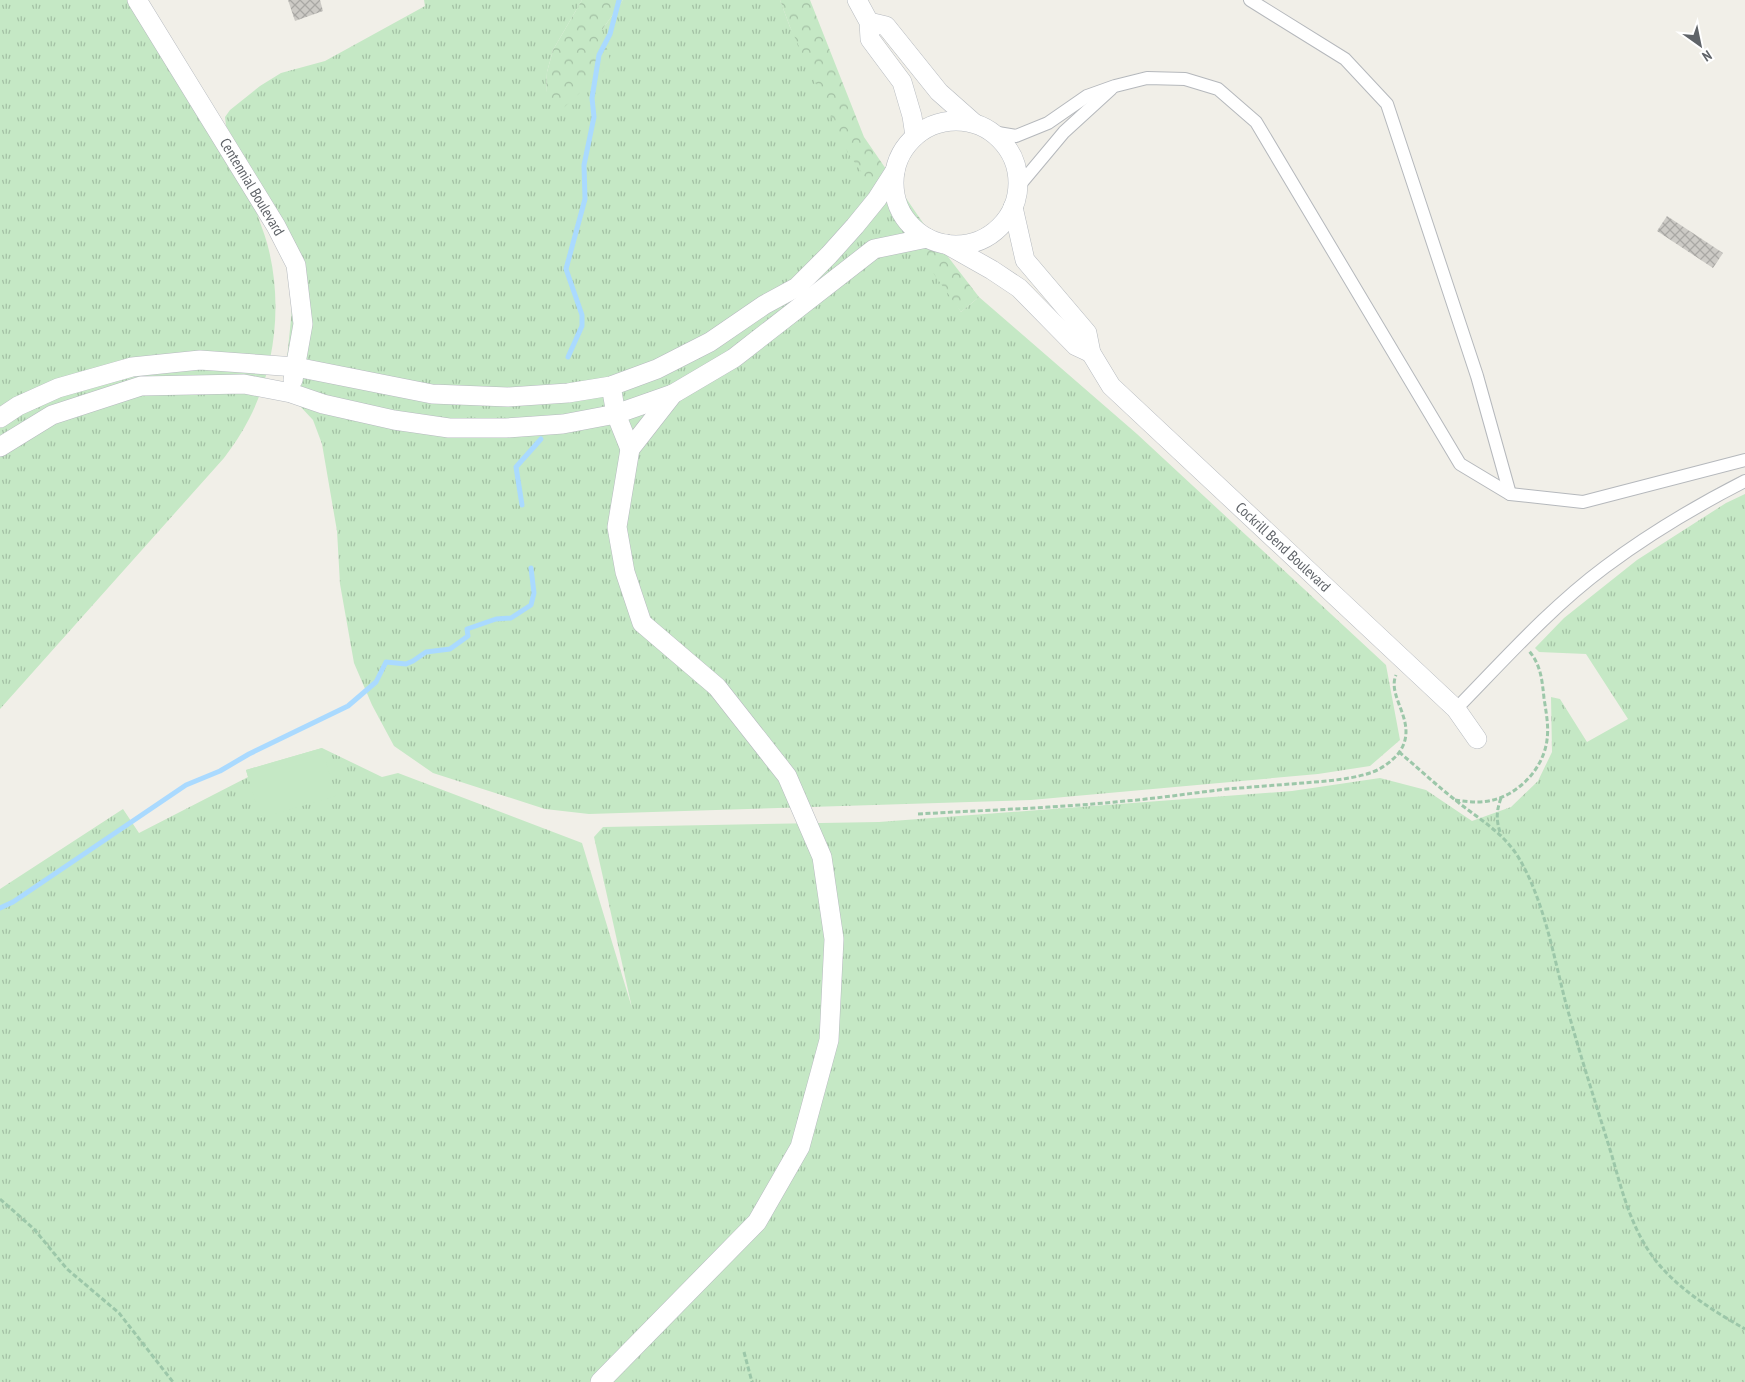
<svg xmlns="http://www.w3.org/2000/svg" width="1745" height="1382" viewBox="0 0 1745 1382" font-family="'PT Sans Narrow',sans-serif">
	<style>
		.grass { fill: url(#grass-tufts) }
		.forest { fill: url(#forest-crowns) }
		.pitch { fill: #c5e8c5 }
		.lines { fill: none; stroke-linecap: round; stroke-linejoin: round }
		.stream { stroke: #aadaff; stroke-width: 5 }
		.building { fill: url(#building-cross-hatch) }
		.street-casing { stroke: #b5b8bc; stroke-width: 14 }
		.secondary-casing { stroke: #b6babf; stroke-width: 20 }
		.path { stroke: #9cc7a9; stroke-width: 3; stroke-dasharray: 5 2.5; stroke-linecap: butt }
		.street { stroke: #fff; stroke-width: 12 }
		.secondary { stroke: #fff; stroke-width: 19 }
		.labels { text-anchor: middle; stroke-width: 4; stroke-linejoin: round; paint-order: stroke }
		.street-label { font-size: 15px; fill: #5f6368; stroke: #fff }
	</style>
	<defs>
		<pattern id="grass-tufts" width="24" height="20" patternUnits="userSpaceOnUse" patternTransform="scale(1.25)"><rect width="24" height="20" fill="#c5e8c5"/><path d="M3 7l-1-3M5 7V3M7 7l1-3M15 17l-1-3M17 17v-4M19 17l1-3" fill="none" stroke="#a3c0a4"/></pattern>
		<pattern id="forest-crowns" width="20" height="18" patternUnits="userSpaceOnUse" patternTransform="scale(1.25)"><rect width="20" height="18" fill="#c5e8c5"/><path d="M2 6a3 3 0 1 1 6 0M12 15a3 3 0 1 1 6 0" fill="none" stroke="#a3c0a4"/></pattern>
		<pattern id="building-cross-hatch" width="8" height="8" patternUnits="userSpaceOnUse" patternTransform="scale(1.25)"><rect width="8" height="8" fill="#cccac5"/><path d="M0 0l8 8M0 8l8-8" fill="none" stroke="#a9a8a4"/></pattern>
	</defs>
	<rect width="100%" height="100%" fill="#f1efe8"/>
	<g class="grass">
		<path d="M0 0H128L256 210C259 221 264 232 267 243 283 300 276 367 249 419 242 433 233 446 224 458L0 709Z"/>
		<path d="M424 0H582L553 50 547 72 546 93 602 30 623 0H780L790 27 961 312 979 297 1137 434 1386 665 1400 740 1370 766 1318 774 1031 800 589 814 545 809 433 773 394 746 372 705 354 663 340 584 337 531 322 444 313 420 299 405 285 379 293 299 288 261 269 200 226 126 225 117 230 110 260 86 281 73 325 61 425 6Z"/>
		<path d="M1745 494V1382H0V889L123 809 139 833 248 777 246 770 322 748 382 777 398 773 582 843 632 1008 594 837 603 827 879 822 1292 791 1380 778 1426 790 1472 821 1511 807 1538 781 1552 752 1551 697 1560 699 1587 742 1628 719 1586 654 1539 652 1535 648 1564 618 1637 560 1726 503Z"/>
	</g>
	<g class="forest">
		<path d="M582 0H623L602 30 611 64 559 112 546 93 547 72 553 50Z"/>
		<path d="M780 0H810L864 137 932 236 979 297 961 312 848 153 790 27Z"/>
	</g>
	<path class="pitch" d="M322 748 336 796 260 818 246 770Z"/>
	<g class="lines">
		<g class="stream">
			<path d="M568 357 582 326V315L566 269 585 199 584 165 594 117 592 98 599 55 610 34 619 0"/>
			<path d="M522 505 516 467 541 439"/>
			<path d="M0 908 13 902 186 785 220 771 249 754 348 706 376 682 386 662 406 664 413 661 426 652 450 649 468 636 467 629 496 619 511 618 531 605 534 593 531 568"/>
		</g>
	</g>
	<g class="building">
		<path d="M288 0H320L323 11 295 21Z"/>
		<path d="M1667 216 1723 253 1713 268 1657 231Z"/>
	</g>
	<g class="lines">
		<defs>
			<g id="street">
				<path d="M1250 0 1345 59 1387 104 1477 376 1510 494"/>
				<path d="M992 132 1016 136 1048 123 1087 96 1115 86 1147 78 1185 79 1218 89 1256 122 1460 464 1510 494 1583 502 1745 460"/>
				<path d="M1018 187 1064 132 1111 89"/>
				<path d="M1456 709C1504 660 1550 608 1605 567 1649 534 1696 506 1745 481"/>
			</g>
			<g id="secondary">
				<path d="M137 0 276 226 296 265 303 324 293 380"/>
				<path d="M857 0 869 22 870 39 902 82 912 116 915 136"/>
				<path d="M869 22 886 26 939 92 974 123"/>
				<circle cx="956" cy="183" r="62"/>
				<path d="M1013 207 1025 260 1087 333 1091 353 1111 386 1456 709 1477 739"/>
				<path d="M946 244 992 270 1019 288 1076 346 1091 353"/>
				<path d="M611 386 616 414 630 449"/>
				<path d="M0 418 18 406 58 388 132 367 200 360 296 367 432 394 508 397 568 393 611 386 657 369 710 342 764 305 797 287 829 255 855 226 877 199 895 171"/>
				<path d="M0 447 52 415 141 386 244 384 291 393 323 404 394 420 449 428H506L563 424 616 414 673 394"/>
				<path d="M600 1382 757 1222 800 1147 829 1040 834 939 822 857 787 776 717 687 642 623 625 572 617 527 630 449 673 394 734 358 874 249 927 238"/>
			</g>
		</defs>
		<use href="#street" class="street-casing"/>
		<use href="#secondary" class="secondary-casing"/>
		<g class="path">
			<path d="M1399 752C1417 767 1435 784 1454 799 1477 818 1505 833 1520 860 1544 902 1553 953 1565 1000 1579 1052 1596 1104 1612 1156 1622 1191 1631 1227 1653 1257 1676 1288 1712 1310 1745 1329"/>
			<path d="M1501 798C1496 812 1496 821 1501 835"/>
			<path d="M1455 800C1463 801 1471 802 1478 802 1512 802 1543 772 1547 740 1549 726 1546 712 1544 698 1542 680 1541 665 1529 651"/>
			<path d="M918 814C987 810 1057 808 1126 801 1160 798 1193 793 1227 789 1252 787 1278 785 1303 783 1325 781 1348 780 1370 773 1380 770 1391 762 1398 754 1421 724 1386 698 1396 675"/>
			<path d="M0 1199 34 1229 67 1269 119 1313 173 1382"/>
			<path d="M744 1352 752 1382"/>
		</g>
		<use href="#street" class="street"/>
		<use href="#secondary" class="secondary"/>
	</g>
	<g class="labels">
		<g class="street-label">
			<text transform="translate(252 187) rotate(59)" y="5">Centennial Boulevard</text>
			<text transform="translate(1283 547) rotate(43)" y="5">Cockrill Bend Boulevard</text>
		</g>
	</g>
	<g transform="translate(1700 45) rotate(147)" stroke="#ffffff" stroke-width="4" paint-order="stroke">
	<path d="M0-4L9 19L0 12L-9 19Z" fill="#5f6368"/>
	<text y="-8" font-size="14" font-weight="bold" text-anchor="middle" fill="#5f6368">N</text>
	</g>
</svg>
